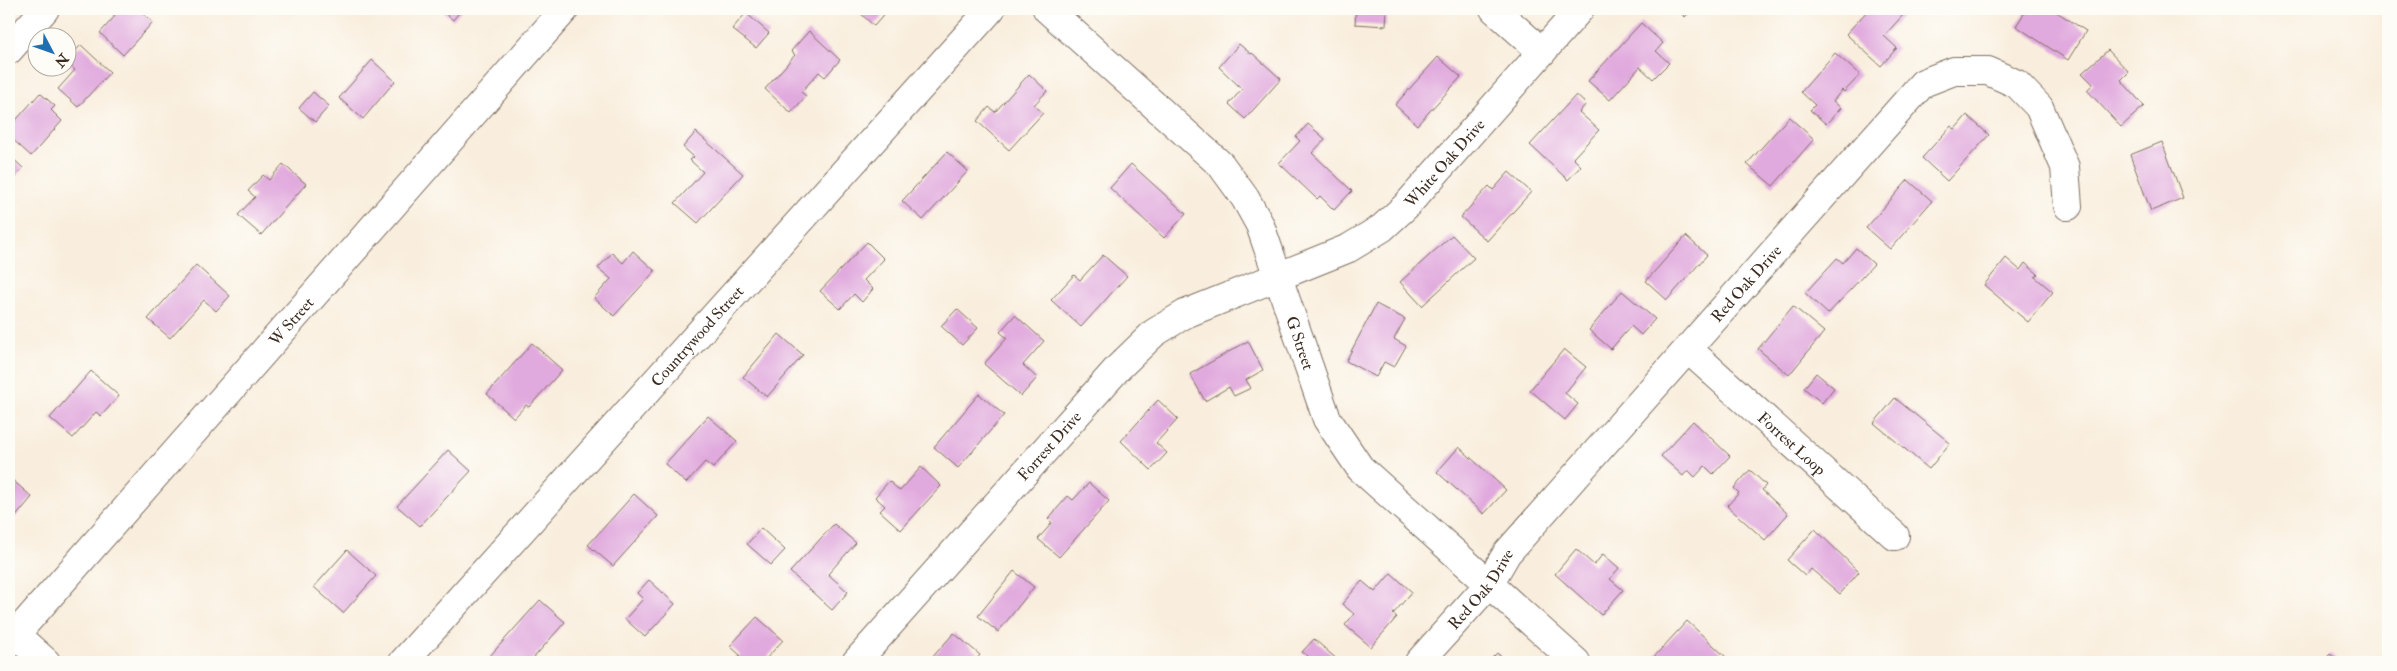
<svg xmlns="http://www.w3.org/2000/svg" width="2397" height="671" viewBox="0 0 2397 671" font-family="'IM FELL Double Pica',serif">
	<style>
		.building { fill: #e1aade }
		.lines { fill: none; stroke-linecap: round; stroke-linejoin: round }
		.minor-casing { stroke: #7e6f61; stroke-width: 30 }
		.minor { stroke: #fff; stroke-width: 28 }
		.labels { text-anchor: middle; stroke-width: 4.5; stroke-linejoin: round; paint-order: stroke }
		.street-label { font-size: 16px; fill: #3b2a1e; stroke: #fdfcf7 }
	</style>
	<rect width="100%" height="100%" fill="#fdfcf7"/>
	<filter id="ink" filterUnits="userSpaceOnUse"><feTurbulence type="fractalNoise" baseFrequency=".02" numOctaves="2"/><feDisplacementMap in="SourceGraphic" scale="10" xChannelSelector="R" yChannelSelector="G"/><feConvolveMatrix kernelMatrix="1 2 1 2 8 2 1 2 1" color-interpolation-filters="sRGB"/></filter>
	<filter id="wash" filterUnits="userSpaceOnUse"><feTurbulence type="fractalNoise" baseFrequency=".0096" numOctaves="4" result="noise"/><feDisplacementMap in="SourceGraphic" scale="20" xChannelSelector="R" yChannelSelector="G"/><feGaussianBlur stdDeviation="1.12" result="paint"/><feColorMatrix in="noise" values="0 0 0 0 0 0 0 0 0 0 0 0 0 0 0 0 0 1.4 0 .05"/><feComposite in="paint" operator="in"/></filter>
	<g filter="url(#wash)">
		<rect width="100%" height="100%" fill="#f9eedd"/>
		<g id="blocks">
			<g class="building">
				<path d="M114 9H137L153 22 123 55 100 33 115 16 111 12Z"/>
				<path d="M440 9H462L453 20Z"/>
				<path d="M860 9H889L874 26 858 11Z"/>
				<path d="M1356 9H1387L1386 26 1355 24Z"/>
				<path d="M1676 9H1693L1685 17Z"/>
				<path d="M1869 9H1896L1903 15 1884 36 1897 48 1881 66 1846 34Z"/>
				<path d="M2027 9H2052L2086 31 2068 60 2016 26Z"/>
				<path d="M746 13 769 33 756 48 732 29Z"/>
				<path d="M1641 23 1663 43 1656 51 1669 63 1653 79 1640 67 1610 100 1588 81Z"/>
				<path d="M809 31 840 60 825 77 819 72 801 92 806 96 791 113 765 89 795 55 791 51Z"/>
				<path d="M1239 44 1251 54 1252 53 1281 79 1245 119 1229 104 1242 89 1219 67Z"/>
				<path d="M81 45 110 72 78 107 58 89 75 70 68 63V59Z"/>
				<path d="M2108 50 2129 72 2121 80 2144 106 2121 127 2087 90 2093 84 2082 73Z"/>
				<path d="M1835 53 1860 75 1844 92 1842 90 1833 101 1841 108 1826 124 1810 110 1815 105 1801 92Z"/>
				<path d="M1438 57 1461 77 1417 125 1395 105Z"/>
				<path d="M372 60 395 81 363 119 339 98Z"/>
				<path d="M1029 74 1047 91 1034 105 1043 113 1009 150 977 121 989 107 995 112Z"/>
				<path d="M313 92 329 106 315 122 299 108Z"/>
				<path d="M40 93 55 106 51 110 62 121 31 156 9 136V128Z"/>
				<path d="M1576 95 1586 104 1579 112 1599 130 1573 158 1581 166 1568 180 1530 145Z"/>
				<path d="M1967 115 1989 135 1947 181 1922 158 1951 126 1955 129Z"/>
				<path d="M1789 117 1814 139 1773 186 1747 164Z"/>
				<path d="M1308 124 1325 139 1312 153 1352 191 1334 210 1320 196 1317 199 1279 163 1300 141 1296 137Z"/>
				<path d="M696 132 743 174 698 223 675 203 703 172 690 160 694 157 683 147Z"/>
				<path d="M2162 142 2183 198 2151 211 2130 155Z"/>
				<path d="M947 152 968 171 923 220 902 201Z"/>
				<path d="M9 155 23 168 9 184Z"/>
				<path d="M283 164 306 184 261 235 238 215 255 197 248 191 263 175 269 180Z"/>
				<path d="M1131 164 1186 214 1164 238 1110 188Z"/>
				<path d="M1509 172 1531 192 1487 241 1461 217 1489 186 1493 190Z"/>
				<path d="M1908 180 1932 201 1890 249 1866 228Z"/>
				<path d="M1452 235 1474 258 1422 306 1400 282Z"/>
				<path d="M1686 236 1707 255 1667 300 1646 281Z"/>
				<path d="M867 242 884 259 864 280 873 289 862 302 854 294 840 309 820 291Z"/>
				<path d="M1856 248 1874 264 1828 314 1805 293 1837 258 1843 263Z"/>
				<path d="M633 251 655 271 614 316 594 298 611 279 598 268 612 253 623 263Z"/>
				<path d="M1103 255 1127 276 1081 327 1051 300 1074 275 1080 280Z"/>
				<path d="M2006 258 2020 270 2025 263 2038 274 2035 277 2053 292 2028 322 1984 285Z"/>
				<path d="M196 265 230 296 216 311 204 300 170 338 148 319Z"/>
				<path d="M1622 291 1655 319 1641 335 1631 326 1611 349 1589 330Z"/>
				<path d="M1376 304 1405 319 1394 339 1406 346 1394 367 1384 362 1376 377 1346 361Z"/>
				<path d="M1793 306 1824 332 1789 375 1758 349Z"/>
				<path d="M957 309 978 328 962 345 941 326Z"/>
				<path d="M1015 315 1044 341 1023 365 1037 378 1021 396 984 364 1007 338 1000 332Z"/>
				<path d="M779 334 803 355 767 397 743 377Z"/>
				<path d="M1248 341 1263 370 1246 380 1251 388 1234 396 1229 387 1205 401 1190 374Z"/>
				<path d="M532 343 562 370 529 407 526 405 514 418 487 394Z"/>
				<path d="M1564 349 1586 367 1565 393 1578 404 1565 420 1530 390Z"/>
				<path d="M91 371 119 396 101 416 96 412 73 438 50 418Z"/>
				<path d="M1816 373 1834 388 1822 403 1804 388Z"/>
				<path d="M979 394 1004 415 958 468 934 447Z"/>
				<path d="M1895 398 1950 443 1929 469 1874 423Z"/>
				<path d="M1158 400 1178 419 1156 443 1167 453 1151 470 1121 441Z"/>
				<path d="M708 416 737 441 713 468 705 462 686 483 665 464Z"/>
				<path d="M1693 421 1730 456 1713 474 1705 466 1695 477 1688 470 1683 476 1661 456Z"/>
				<path d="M1459 447 1506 490 1484 514 1437 472Z"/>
				<path d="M448 450 471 471 420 526 397 506Z"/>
				<path d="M921 467 941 486 901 530 880 511 885 506 875 497 889 481 900 491Z"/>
				<path d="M1750 470 1766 485 1762 490 1788 514 1765 540 1727 506 1739 493 1734 488Z"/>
				<path d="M9 477 32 497 9 525Z"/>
				<path d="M1089 483 1109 501 1059 557 1038 539 1052 523 1048 519 1068 496 1073 500Z"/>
				<path d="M634 494 658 516 613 566 588 545Z"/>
				<path d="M834 524 856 543 828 574 848 592 832 610 790 572Z"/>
				<path d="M761 528 785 550 771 565 747 544Z"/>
				<path d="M1815 529 1859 572 1840 594 1811 569 1805 576 1787 560Z"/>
				<path d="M1576 549 1594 565 1603 554 1619 568 1610 579 1623 590 1601 615 1555 574Z"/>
				<path d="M347 550 376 576 343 613 314 587Z"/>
				<path d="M1014 571 1034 587 998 632 978 616Z"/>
				<path d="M1391 573 1412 592 1393 614 1397 617 1371 647 1345 625 1354 614 1342 604 1362 581 1375 592Z"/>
				<path d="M649 580 675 604 645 637 625 619 643 599 637 593Z"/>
				<path d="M540 600 565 622 530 662H495L489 657Z"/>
				<path d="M757 617 783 640 765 660 768 662H734L740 655 730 646Z"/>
				<path d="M1687 621 1726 657 1721 662H1656L1652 659Z"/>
				<path d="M954 633 980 655 974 662H928Z"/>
				<path d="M1314 639 1340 662H1303L1308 656 1302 652Z"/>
				<path d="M1497 653 1507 662H1488Z"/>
				<path d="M2330 654 2339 662H2323Z"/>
			</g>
		</g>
	</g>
	<g filter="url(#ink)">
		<use href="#blocks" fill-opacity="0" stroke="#7e6f61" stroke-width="1"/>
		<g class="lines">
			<defs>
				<g id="minor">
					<path id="s1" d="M1047 9 1221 165 1245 198 1260 225 1327 419 1360 468 1576 662"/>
					<path d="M1494 9 1542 52"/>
					<path d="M9 50 45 9"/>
					<path id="s2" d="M1689 350 1895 536"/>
					<path d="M9 629 46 662"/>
					<path id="s3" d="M15 635 565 9"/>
					<path id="s4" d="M403 662 991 9"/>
					<path id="s5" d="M856 662 1118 368 1154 333 1185 314 1349 248 1382 228 1406 206 1580 9"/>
					<path id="s6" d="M1419 662 1489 584 1507 553 1923 83 1954 71H1988L2017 84 2039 107 2065 167 2068 206"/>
				</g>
			</defs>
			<use href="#minor" class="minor-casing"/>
			<use href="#minor" class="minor"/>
		</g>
	</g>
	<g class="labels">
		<g class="street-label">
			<text dy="6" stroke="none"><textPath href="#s5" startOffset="786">White Oak Drive</textPath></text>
			<text dy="6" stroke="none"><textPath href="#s6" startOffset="501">Red Oak Drive</textPath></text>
			<text dy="6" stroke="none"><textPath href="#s3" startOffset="418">W Street</textPath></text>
			<text dy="6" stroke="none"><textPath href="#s4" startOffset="439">Countrywood Street</textPath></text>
			<text dy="6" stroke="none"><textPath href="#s1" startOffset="430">G Street</textPath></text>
			<text dy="6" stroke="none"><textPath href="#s2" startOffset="139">Forrest Loop</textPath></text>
			<text dy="6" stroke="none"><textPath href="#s5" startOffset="290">Forrest Drive</textPath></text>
			<text dy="6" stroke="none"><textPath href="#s6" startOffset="96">Red Oak Drive</textPath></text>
		</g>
	</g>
	<rect width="2397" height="671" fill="none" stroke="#fdfcf7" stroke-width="30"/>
	<g transform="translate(52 52) rotate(131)"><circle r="24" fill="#fdfcf7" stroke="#afa8a0"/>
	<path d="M0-4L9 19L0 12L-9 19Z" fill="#1f6fb2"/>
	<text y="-8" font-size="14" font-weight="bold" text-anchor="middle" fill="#3b2a1e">N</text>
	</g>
</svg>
